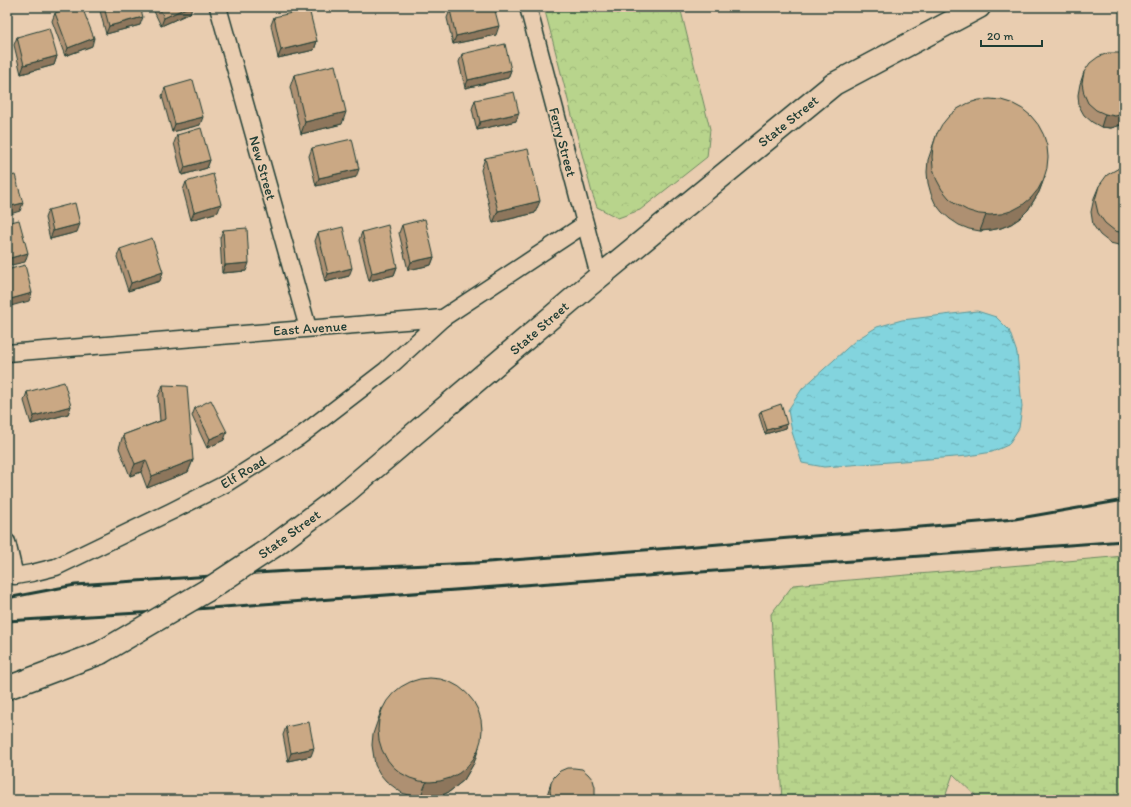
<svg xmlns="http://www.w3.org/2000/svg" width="1131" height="807" viewBox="0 0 1131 807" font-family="Itim,sans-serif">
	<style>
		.wetland { fill: url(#wetland-marsh); stroke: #6c8860 }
		.park { fill: url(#park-crowns); stroke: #6c8860 }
		.water { fill: url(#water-ripples); stroke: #5b989a }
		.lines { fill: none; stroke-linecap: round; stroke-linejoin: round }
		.street-casing { stroke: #1f3d34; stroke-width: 19 }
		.secondary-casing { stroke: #1f3d34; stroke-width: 25 }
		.street { stroke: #e9cdb0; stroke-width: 16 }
		.secondary { stroke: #e9cdb0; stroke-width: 22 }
		.rail { stroke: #1f3d34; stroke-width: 3 }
		.secondary-bridge-casing { stroke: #1f3d34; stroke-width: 25; stroke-linecap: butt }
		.secondary-bridge { stroke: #e9cdb0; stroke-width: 22 }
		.wall { fill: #ae9072; stroke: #1f3d34 }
		.shaded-wall { fill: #8d765c; stroke: #1f3d34 }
		.building { fill: #caa884; stroke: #1f3d34 }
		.labels { text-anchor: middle; stroke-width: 3.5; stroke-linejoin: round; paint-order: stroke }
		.street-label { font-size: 14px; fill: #1f3d34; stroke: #e9cdb0 }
	</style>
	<defs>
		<pattern id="wetland-marsh" width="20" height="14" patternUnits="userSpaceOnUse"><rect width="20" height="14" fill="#b8d48c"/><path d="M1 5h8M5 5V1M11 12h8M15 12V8" fill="none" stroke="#9eb779"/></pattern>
		<pattern id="park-crowns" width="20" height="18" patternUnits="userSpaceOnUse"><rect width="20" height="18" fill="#b8d48c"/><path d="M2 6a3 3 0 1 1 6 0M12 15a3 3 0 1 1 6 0" fill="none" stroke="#9eb779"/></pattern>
		<pattern id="water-ripples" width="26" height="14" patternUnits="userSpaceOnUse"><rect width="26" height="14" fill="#83d4de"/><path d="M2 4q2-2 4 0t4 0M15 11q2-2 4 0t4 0" fill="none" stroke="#6badb5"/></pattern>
	</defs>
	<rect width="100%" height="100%" fill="#e9cdb0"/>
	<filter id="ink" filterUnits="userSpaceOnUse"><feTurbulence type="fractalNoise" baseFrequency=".025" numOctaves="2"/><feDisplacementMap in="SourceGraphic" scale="8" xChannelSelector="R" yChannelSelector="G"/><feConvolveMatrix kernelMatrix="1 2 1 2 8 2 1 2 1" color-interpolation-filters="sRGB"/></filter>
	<g filter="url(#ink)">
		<path class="wetland" d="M1124 556V800H980L953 774 944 800H782L771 614 793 585Z"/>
		<path class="park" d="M544 7H680L710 129 707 157 640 210 618 218 597 207 592 193Z"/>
		<path class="water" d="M977 311 996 317 1009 330 1017 353 1022 407 1019 428 1008 445 992 452 968 456 824 467 802 463 792 432 788 410 802 389 856 340 877 327 902 320Z"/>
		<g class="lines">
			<defs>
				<g id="street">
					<path d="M218 7 308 328"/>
					<path d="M528 7 599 276"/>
					<path d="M7 353 443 318 585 224"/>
					<path d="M7 542 15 576 32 573 56 567 172 511 227 483 299 437 386 370 443 318"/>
				</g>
				<g id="secondary">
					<path d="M274 546 346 492 588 286 834 84 979 7"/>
					<path d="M7 688 100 653"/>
				</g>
			</defs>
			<use href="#street" class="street-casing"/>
			<use href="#secondary" class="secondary-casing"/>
			<use href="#street" class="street"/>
			<use href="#secondary" class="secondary"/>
			<g class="rail">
				<path d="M7 598 75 585 289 571 475 563 684 547 1015 519 1124 500"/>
				<path d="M7 621 155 612 1124 541"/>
			</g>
			<defs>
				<path id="secondary-bridge" d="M100 653 206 591 274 546"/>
			</defs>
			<use href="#secondary-bridge" class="secondary-bridge-casing"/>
			<use href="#secondary-bridge" class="secondary-bridge"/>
		</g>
		<g class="wall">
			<path d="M99 7H140V25L106 34Z"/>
			<path d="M152 7H192L190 13 161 26Z"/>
			<path d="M450 10 496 35 453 44 447 18Z"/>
			<path d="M55 13 92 46 65 56 52 21Z"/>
			<path d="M274 17 317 41 314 50 278 58 271 25Z"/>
			<path d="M17 37 57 56 54 65 21 74 14 45Z"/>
			<path d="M462 54 511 70 508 78 465 88 459 62Z"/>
			<path d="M1124 55V124L1121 125 1111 128 1101 127 1092 122 1084 115 1079 106 1078 95 1080 84 1084 72Z"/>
			<path d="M294 75 342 124 301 134 290 87Z"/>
			<path d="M165 88 200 125 172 132 162 96Z"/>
			<path d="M475 100 516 121 477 130 472 109Z"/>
			<path d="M937 133 1045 176 1039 192 1028 210 1020 218 1011 224 1001 228 991 230 980 231 969 229 959 225 950 219 942 212 935 203 931 194 928 183 927 172 928 160Z"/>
			<path d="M177 135 210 160 207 168 182 175 174 143Z"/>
			<path d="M312 148 356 177 316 186 309 156Z"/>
			<path d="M485 158 535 213 493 223 481 170Z"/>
			<path d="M1124 168V246H1123L1110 243 1100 235 1093 225 1091 212 1094 198 1099 186Z"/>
			<path d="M186 182 218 212 191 220 183 190Z"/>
			<path d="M48 210 77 232 50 239 45 218Z"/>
			<path d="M402 225 434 257 431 265 408 270 399 233Z"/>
			<path d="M223 230 246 271 222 273 220 238Z"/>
			<path d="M362 232 397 267 394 275 369 281 359 240Z"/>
			<path d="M318 233 349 276 325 282 315 241Z"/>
			<path d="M120 249 160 281 128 291 117 257Z"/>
			<path d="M163 385 193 460 188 472 147 488 141 472 130 476 119 448 123 435 160 421 158 397Z"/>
			<path d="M27 392 71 406 68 414 31 424 24 401Z"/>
			<path d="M195 408 224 440 207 448 192 416Z"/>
			<path d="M761 411 787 424 786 428 765 434 759 415Z"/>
			<path d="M382 708 479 747 474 763 464 780 449 792 440 796 430 798H420L402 793 386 781 380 774 375 765 372 745 373 734Z"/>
			<path d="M286 727 311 756 288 761 283 735Z"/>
			<path d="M551 783 593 800H547L548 792Z"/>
		</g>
		<g class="shaded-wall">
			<path d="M188 7H192L190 13 161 26 164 18Z"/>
			<path d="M143 17 140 25 106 34 109 26Z"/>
			<path d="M499 26 496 35 453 44 456 36Z"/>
			<path d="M94 38 92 46 65 56 68 48Z"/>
			<path d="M317 41 314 50 278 58 281 50Z"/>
			<path d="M57 56 54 65 21 74 24 65Z"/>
			<path d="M511 70 508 78 465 88 468 80Z"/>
			<path d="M346 112 342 124 301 134 305 122Z"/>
			<path d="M519 113 516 121 477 130 480 122Z"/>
			<path d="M1105 114H1124V124L1121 125 1111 128 1101 127Z"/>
			<path d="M203 117 200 125 172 132 175 124Z"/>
			<path d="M210 160 207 168 182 175 185 167Z"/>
			<path d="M359 169 356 177 316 186 319 178Z"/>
			<path d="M1045 176 1039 192 1028 210 1020 218 1011 224 1001 228 991 230 980 231 986 215Z"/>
			<path d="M540 201 535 213 493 223 498 211Z"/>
			<path d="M23 203 20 211 7 215V207Z"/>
			<path d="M221 204 218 212 191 220 194 212Z"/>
			<path d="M80 224 77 232 50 239 53 231Z"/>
			<path d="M28 253 25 262 7 266V259Z"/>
			<path d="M434 257 431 265 408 270 411 262Z"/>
			<path d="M249 263 246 271 222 273 225 265Z"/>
			<path d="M397 267 394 275 369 281 372 273Z"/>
			<path d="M352 268 349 276 325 282 328 274Z"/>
			<path d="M163 272 160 281 128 291 131 283Z"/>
			<path d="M32 293 29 301 7 307V300Z"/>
			<path d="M71 406 68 414 31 424 34 416Z"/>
			<path d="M787 424 786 428 765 434 767 430Z"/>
			<path d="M227 432 224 440 207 448 210 439Z"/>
			<path d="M146 460 141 472 130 476 135 464Z"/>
			<path d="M193 460 188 472 147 488 152 476Z"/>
			<path d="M479 747 474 763 464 780 449 792 440 796 430 798H420L426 783Z"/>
			<path d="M314 748 311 756 288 761 291 753Z"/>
		</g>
		<g class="building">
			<path d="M70 7H82L94 38 68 48 55 13Z"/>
			<path d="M104 7H140L143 17 109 26Z"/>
			<path d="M159 7H188L164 18Z"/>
			<path d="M464 7H494L499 26 456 36 450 10Z"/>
			<path d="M309 9 317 41 281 50 274 17Z"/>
			<path d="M49 28 57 56 24 65 17 37Z"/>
			<path d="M505 44 511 70 468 80 462 54Z"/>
			<path d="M1108 53H1119L1124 55V114L1115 116 1105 114 1096 110 1088 103 1084 94 1082 83 1084 72 1090 63 1098 57Z"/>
			<path d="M335 65 346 112 305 122 294 75Z"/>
			<path d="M193 80 203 117 175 124 165 88Z"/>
			<path d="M514 92 519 113 480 122 475 100Z"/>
			<circle cx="990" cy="157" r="58"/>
			<path d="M201 128 210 160 185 167 177 135Z"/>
			<path d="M352 139 359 169 319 178 312 148Z"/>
			<path d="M528 149 540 201 498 211 485 158Z"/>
			<path d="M1119 168H1124V233L1115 231 1105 223 1098 213 1095 200 1099 186 1107 175Z"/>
			<path d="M213 174 221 204 194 212 186 182Z"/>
			<path d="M15 175 23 203 7 207V177Z"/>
			<path d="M75 203 80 224 53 231 48 210Z"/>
			<path d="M425 219 434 257 411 262 402 225Z"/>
			<path d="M19 220 28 253 7 259V223Z"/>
			<path d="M388 225 397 267 372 273 362 232Z"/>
			<path d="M343 227 352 268 328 274 318 233Z"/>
			<path d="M247 228 249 263 225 265 223 230Z"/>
			<path d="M152 238 163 272 131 283 120 249Z"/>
			<path d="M25 265 32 293 7 300V270Z"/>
			<path d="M64 382 71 406 34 416 27 392Z"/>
			<path d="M163 385 187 386 193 460 152 476 146 460 135 464 123 435 166 419Z"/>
			<path d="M211 400 227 432 210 439 195 408Z"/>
			<path d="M781 404 787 424 767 430 761 411Z"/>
			<circle cx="430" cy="730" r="52"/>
			<path d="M309 722 314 748 291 753 286 727Z"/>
			<path d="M567 768H574L582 769 588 774 593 780 595 787V795L593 800H552L551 798 550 790 551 783 554 777 560 771Z"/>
		</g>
	</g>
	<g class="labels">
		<g class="street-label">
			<text transform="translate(788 121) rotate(-39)" y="5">State Street</text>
			<text transform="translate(563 142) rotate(75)" y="5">Ferry Street</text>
			<text transform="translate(263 168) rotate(74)" y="5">New Street</text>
			<text transform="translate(310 328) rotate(-4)" y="5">East Avenue</text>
			<text transform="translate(539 328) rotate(-41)" y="5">State Street</text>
			<text transform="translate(243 472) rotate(-31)" y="5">Elf Road</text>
			<text transform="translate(289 534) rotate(-36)" y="5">State Street</text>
		</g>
	</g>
	<rect width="1131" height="807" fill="none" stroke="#e9cdb0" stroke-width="24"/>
	<rect x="12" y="12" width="1107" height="783" fill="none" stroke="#1f3d34" stroke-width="1.5" filter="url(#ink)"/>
	<path d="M981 40v6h61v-6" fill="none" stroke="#1f3d34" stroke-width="2"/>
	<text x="987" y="40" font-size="12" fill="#1f3d34" stroke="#e9cdb0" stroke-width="3" paint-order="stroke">20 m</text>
</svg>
